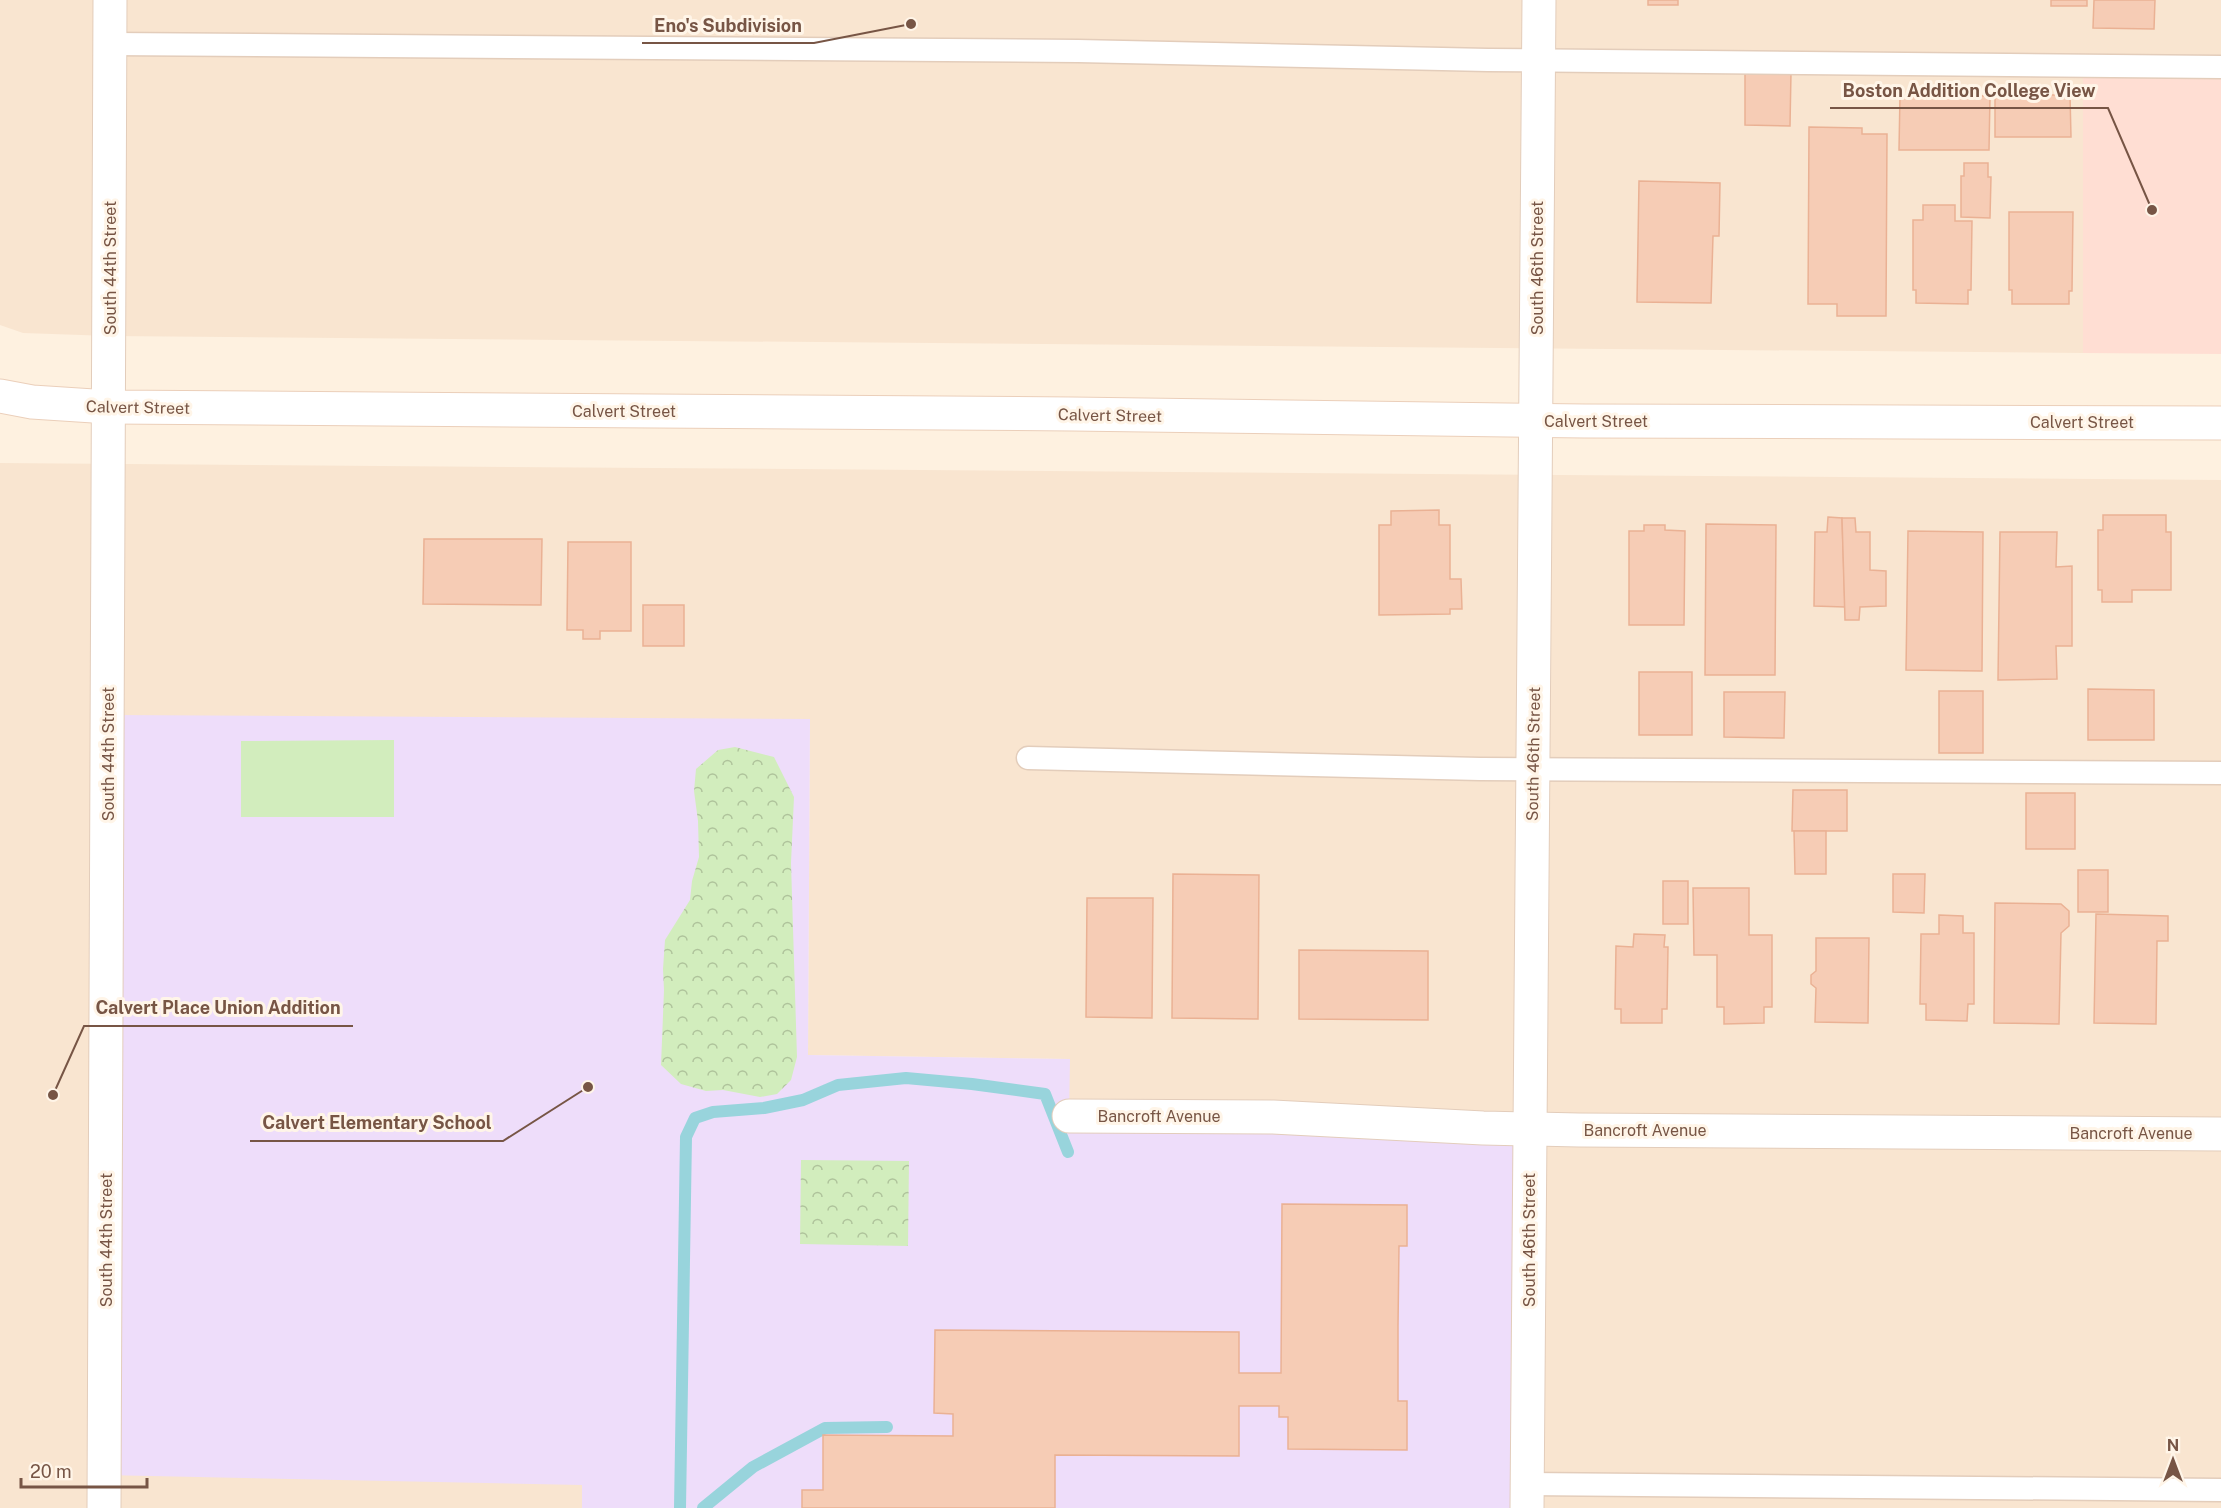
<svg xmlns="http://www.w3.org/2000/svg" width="2221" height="1508" viewBox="0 0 2221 1508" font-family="'Public Sans',sans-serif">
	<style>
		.residential { fill: #f9e5d0 }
		.commercial { fill: #ffded3 }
		.education { fill: #eeddfa }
		.park { fill: url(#park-crowns) }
		.pitch { fill: #d2edbd }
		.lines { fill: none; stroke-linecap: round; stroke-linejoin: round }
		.stream { stroke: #98d4dc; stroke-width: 12 }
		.building { fill: #f6ccb5; stroke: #eab194; stroke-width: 1.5 }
		.service-casing { stroke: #e3cdbb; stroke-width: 25 }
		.minor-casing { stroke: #e3cdbb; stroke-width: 35 }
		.secondary-casing { stroke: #ebcfba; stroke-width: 35 }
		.service { stroke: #fff; stroke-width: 22 }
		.minor { stroke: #fff; stroke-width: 33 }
		.secondary { stroke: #fff; stroke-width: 33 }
		.labels { text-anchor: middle; stroke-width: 6; stroke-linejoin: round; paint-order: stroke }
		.street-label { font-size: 16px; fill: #775545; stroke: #fff5e8 }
		.leader { fill: none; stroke: #775545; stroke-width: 2 }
		.callout-dot { fill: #775545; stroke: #fff5e8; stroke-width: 2 }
		.callout-label { font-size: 18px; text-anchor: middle; font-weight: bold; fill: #775545; stroke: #fff5e8; stroke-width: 6; stroke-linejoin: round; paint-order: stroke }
	</style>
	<defs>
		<pattern id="park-crowns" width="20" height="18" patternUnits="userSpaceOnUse" patternTransform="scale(1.5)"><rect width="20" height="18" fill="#d2edbd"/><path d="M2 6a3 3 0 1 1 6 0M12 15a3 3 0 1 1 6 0" fill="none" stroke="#afc39b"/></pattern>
	</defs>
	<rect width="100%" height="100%" fill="#fef1e0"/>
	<g class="residential">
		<path d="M0 0H2221V67H2083V353L110 336 23 333 0 325Z"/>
		<path d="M0 463 2221 480V1508H1527L1069 1116V1059L808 1055 810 719 582 1485V1508H0Z"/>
	</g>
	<path class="commercial" d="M2083 67H2221V354L2083 353Z"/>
	<path class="education" d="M108 715 810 719 808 1055 1070 1059 1069 1115 1530 1128 1527 1508H582V1485L104 1475Z"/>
	<g class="park">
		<path d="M735 747 774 757 794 797 791 863 797 1057 791 1080 777 1094 760 1097 723 1090 706 1091 681 1084 661 1065 664 990 663 969 665 940 690 900 692 881 699 857 698 821 694 791 696 769 718 750Z"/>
		<path d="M801 1160 909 1161 908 1246 800 1244Z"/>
	</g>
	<path class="pitch" d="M394 740V817H241V741Z"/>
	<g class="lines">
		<g class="stream">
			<path d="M680 1508 686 1137 695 1118 713 1112 764 1108 803 1100 838 1085 906 1078 972 1084 1045 1094 1068 1152"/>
			<path d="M703 1508 753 1467 825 1428 887 1427"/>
		</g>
	</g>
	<g class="building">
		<rect x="1648" y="0" width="30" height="5"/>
		<rect x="2051" y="0" width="36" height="6"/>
		<path d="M2094 0H2155L2154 29 2093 28Z"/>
		<path d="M1745 72H1791L1790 126 1745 125Z"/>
		<path d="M1900 95 1990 96 1989 150H1899Z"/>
		<path d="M1995 95H2070L2071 137H1995Z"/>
		<path d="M1809 127 1862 128V134H1887L1886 316H1837V304H1808Z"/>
		<path d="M1964 163H1988V177H1991L1990 218 1961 217V176H1964Z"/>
		<path d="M1639 181 1720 183 1719 236H1713L1711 303 1637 302Z"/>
		<path d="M1923 205H1955V221H1972L1971 290H1968V304L1916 303V290H1913V220H1923Z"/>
		<path d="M2009 212H2073L2072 291H2069V304H2012V290H2009Z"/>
		<path d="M1439 510V525H1450V579H1461L1462 609H1450V614L1379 615V525H1391V511Z"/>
		<path d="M2103 515H2166V532H2171V590H2132V602H2102V590H2098V530H2103Z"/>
		<path d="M1828 517 1842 518 1845 607 1814 606 1815 532H1827Z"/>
		<path d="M1842 518H1855L1856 532H1870V570L1886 571V606L1860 607 1859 620H1845Z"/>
		<path d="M1706 524 1776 525 1775 675H1705Z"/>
		<path d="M1644 525H1665V530L1685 531 1684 625H1629V531H1644Z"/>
		<path d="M1908 531 1983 532 1982 671 1906 670Z"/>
		<path d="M2000 532H2057L2056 567 2072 566V646H2056L2057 679 1998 680Z"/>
		<path d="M424 539H542L541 605 423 604Z"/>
		<path d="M568 542H631V631H600V639H583V630H567Z"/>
		<rect x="643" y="605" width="41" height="41"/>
		<rect x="1639" y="672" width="53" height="63"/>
		<path d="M2088 689 2154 690V740H2088Z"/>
		<rect x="1939" y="691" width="44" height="62"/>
		<path d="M1724 692H1785L1784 738 1724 737Z"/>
		<path d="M1793 790H1847V831H1792Z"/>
		<rect x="2026" y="793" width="49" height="56"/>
		<path d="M1794 831H1826V874H1795Z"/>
		<rect x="2078" y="870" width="30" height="42"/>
		<path d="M1173 874 1259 875 1258 1019 1172 1018Z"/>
		<path d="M1893 874H1925L1924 913 1893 912Z"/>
		<rect x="1663" y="881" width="25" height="43"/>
		<path d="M1693 888H1749V935H1772V1007H1764V1023L1724 1024V1007H1717V955H1694Z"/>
		<path d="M1087 898H1153L1152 1018 1086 1017Z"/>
		<path d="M1995 903 2061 904 2069 911V926L2061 933 2059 1024 1994 1023Z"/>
		<path d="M2096 914 2168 916V941H2157L2156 1024 2094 1023Z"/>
		<path d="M1939 915 1963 916V933H1974V1004H1968L1967 1021 1926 1020V1004H1920L1921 934H1939Z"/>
		<path d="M1634 934 1665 935 1664 947H1668L1667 1009H1662V1023H1621V1009H1615L1616 946 1633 947Z"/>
		<path d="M1816 938H1869L1868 1023 1815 1022 1816 988 1811 984V975L1816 971Z"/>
		<path d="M1299 950 1428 951V1020L1299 1019Z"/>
		<path d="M1282 1204 1407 1205V1246H1399L1398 1326V1401H1407V1450L1288 1449V1417H1279V1406H1239V1456L1055 1455V1508H802V1490H823V1435L953 1436V1414L934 1413 935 1330 1239 1332V1373H1281Z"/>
	</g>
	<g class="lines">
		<defs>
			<g id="service">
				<path d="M110 44 1078 51 1488 60 2221 67"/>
				<path d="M1028 758 1480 769 2221 773"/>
				<path d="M1527 1484 2221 1490"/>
			</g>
			<g id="minor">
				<path d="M1069 1116 1273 1117 1483 1128 1579 1130 2221 1134"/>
				<path d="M104 1508 110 0"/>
				<path d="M1527 1508 1539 0"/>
			</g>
			<path id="secondary" d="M0 396 32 402 109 407 1072 414 1585 421 2221 423"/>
		</defs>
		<use href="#service" class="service-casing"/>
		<use href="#minor" class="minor-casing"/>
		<use href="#secondary" class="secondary-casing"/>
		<use href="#service" class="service"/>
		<use href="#minor" class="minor"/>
		<use href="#secondary" class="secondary"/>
	</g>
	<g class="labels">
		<g class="street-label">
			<text transform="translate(110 268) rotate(-90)" y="6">South 44th Street</text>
			<text transform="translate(1537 268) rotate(-90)" y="6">South 46th Street</text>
			<text transform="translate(138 407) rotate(1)" y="6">Calvert Street</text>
			<text x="624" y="417">Calvert Street</text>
			<text transform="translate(1110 415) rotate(1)" y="6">Calvert Street</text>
			<text x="1596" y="427">Calvert Street</text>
			<text x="2082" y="428">Calvert Street</text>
			<text transform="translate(108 754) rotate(-90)" y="6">South 44th Street</text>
			<text transform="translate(1533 754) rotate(-89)" y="6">South 46th Street</text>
			<text x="1159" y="1122">Bancroft Avenue</text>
			<text x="1645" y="1136">Bancroft Avenue</text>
			<text x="2131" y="1139">Bancroft Avenue</text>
			<text transform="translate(106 1240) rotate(-90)" y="6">South 44th Street</text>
			<text transform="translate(1529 1240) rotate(-90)" y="6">South 46th Street</text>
		</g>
	</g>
	<path class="leader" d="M911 24L814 43H642M2152 210L2108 108H1830M53 1095L84 1026H353M588 1087L503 1141H250"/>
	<g class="callout-dot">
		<circle cx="911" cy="24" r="6"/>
		<circle cx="2152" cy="210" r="6"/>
		<circle cx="53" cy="1095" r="6"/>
		<circle cx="588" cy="1087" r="6"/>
	</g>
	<g class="callout-label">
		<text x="728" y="32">Eno's Subdivision</text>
		<text x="1969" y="97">Boston Addition College View</text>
		<text x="218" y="1014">Calvert Place Union Addition</text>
		<text x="377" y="1129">Calvert Elementary School</text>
	</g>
	<g transform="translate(2173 1460)" stroke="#fff5e8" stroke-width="4.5" paint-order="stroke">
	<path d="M0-4.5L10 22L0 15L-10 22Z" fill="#775545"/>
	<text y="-9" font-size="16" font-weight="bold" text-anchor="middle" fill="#775545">N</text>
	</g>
	<path d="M21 1478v9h126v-9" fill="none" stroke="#775545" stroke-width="3"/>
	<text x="30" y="1478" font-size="18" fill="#775545" stroke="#fff5e8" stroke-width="4.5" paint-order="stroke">20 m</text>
</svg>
